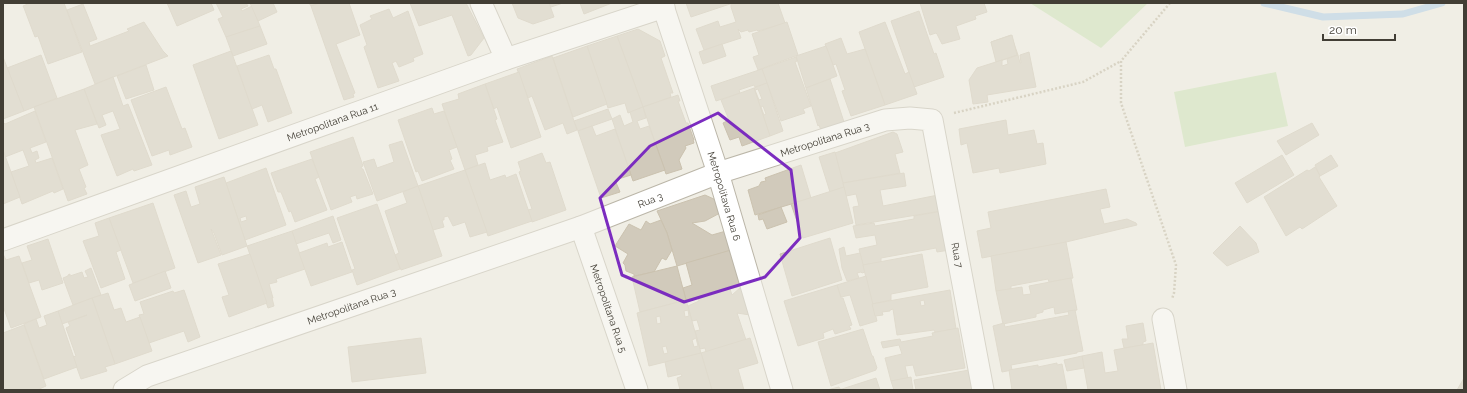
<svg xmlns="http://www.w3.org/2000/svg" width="1467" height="393" viewBox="0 0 1467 393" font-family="Raleway,sans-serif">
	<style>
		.grass { fill: #c8e1b1 }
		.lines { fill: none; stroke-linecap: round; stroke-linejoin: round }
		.stream { stroke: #a6c9e8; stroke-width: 7 }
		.building { fill: #d1cabb; stroke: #cbc2af; fill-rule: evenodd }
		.minor-casing { stroke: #bbb6a8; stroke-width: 23 }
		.path { stroke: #bbb29b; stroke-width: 2.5; stroke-dasharray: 2 2; stroke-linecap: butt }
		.minor { stroke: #fff; stroke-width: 21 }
		.marked { fill: none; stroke: #7b2cbf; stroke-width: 3; stroke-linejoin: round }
		.labels { text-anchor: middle; stroke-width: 3; stroke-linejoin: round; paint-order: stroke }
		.street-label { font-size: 10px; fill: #423e35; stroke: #fff }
	</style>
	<rect width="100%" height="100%" fill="#f0eee5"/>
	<g class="grass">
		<path d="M1030 3H1148L1101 48Z"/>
		<path d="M1276 72 1288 126 1185 147 1174 92Z"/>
	</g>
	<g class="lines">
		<path class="stream" d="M1264 3 1323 17 1403 14 1442 3"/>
	</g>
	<g class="building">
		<path d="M30 3H64L82 52 48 64 38 36 35 37 24 8 23 6Z"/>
		<path d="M167 3H211L214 10 177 26Z"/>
		<path d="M216 3H246L248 6 241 9 242 11 252 6 260 26 226 37 218 19 223 17Z"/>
		<path d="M250 3H273L277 12 258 21Z"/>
		<path d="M309 3H320L311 6Z"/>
		<path d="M320 3H349L360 35 336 44 355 93 353 94 354 97 344 100 311 6Z"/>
		<path d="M410 3H466L484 38 471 55 468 56 452 15 419 26Z"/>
		<path d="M512 3H549L554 17 533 24 518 18Z"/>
		<path d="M549 3H563L551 7Z"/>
		<path d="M580 3H612L584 14Z"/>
		<path d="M686 3H733L691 17Z"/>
		<path d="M778 3 785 23 758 31 757 30 749 32 748 30 741 32 738 29 741 38 704 50 696 29 718 21 720 27 736 22 731 7V4Z"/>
		<path d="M920 3H984L987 12 975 16 976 19 956 26 960 39 942 44 937 34 936 33 930 35Z"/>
		<path d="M83 4 97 39 89 42 90 46 129 31 127 29 144 22 163 51 168 56 95 84 67 10Z"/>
		<path d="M389 9 393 18 408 11 423 54 413 58 414 61 399 67 396 61 392 63 399 81 378 88 364 47 367 45 360 25 372 19 370 16Z"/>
		<path d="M919 11 934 54 936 53 944 77 914 87 891 21Z"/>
		<path d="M787 22 798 55 758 70 753 57 759 55 752 34Z"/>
		<path d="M885 22 905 74 909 72 917 94 885 105 859 32Z"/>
		<path d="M260 26 267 44 233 56 226 37Z"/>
		<path d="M638 29 660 41 665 56 661 58 673 93H670L671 97 643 107 617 36Z"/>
		<path d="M1011 35 1018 55 997 62 991 42Z"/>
		<path d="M1012 35 1017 55 996 62 991 42Z"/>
		<path d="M617 36 643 107 628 113 625 103 608 108 587 46Z"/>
		<path d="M841 38 847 54 865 49 885 105 851 116 842 91 845 90 836 64 833 65 825 44Z"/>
		<path d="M722 44 726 56 703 64 699 52Z"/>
		<path d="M587 46 607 104 573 117 553 58Z"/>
		<path d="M826 46 837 76 806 88 796 56Z"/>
		<path d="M231 51 258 125 219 139 193 65Z"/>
		<path d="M1029 52 1036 87 987 95 988 102 973 104 969 80 977 68 1002 60V66L1008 64 1007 59 1018 55 1020 63H1021L1020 55Z"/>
		<path d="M41 55 57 98 24 111 7 68Z"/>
		<path d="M269 55 274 69H276L292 113 268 122 262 105 252 109 237 66Z"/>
		<path d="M552 56 577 130 567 134 563 123 545 130 532 96 528 98 517 69Z"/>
		<path d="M3 57 24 111 3 119Z"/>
		<path d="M796 57 797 61 795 62 811 106 803 109 805 113 781 121 762 69Z"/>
		<path d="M146 65 154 90 126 99 117 76Z"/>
		<path d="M762 69 767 83 755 87 754 85 739 90 740 93 716 101 711 86Z"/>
		<path d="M519 72 541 137 511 148 497 107 494 109 485 84Z"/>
		<path d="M113 77 123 106 128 104 152 165 134 171 133 169 117 176 101 135 120 129 113 111 102 115 106 125 99 128 84 89Z"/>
		<path d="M830 79 844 122 821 130 819 125 818 126 806 88Z"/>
		<path d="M767 83 783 131 770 136 754 88ZM758 89 762 99 759 100 755 90ZM763 106 766 114 764 115 761 107Z"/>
		<path d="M485 84 497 119 495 120 503 142 487 147 488 151 475 155 478 165 465 170 442 104 459 99 458 94Z"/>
		<path d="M166 87 182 129 185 128 192 147 170 155 169 150 152 156 131 100Z"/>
		<path d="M754 88 770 136 742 146 739 137 730 140 723 123 729 120 721 100Z"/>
		<path d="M84 89 97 124 75 130 88 165 79 169 86 187 84 188 87 194 68 201 34 107Z"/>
		<path d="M678 95 680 101H678L686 123H688L694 140H693L694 143 685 146 686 148 679 160 682 169 666 174 643 107Z"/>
		<path d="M643 107 646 118 637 121 640 129 649 126 665 170 633 181 612 119 620 115 624 126 633 122 630 112Z"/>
		<path d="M432 108 434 114 444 111 457 147 449 150 452 159 450 160 454 169 422 181 418 171 416 172 398 120Z"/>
		<path d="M608 109 612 119 578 131 574 121Z"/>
		<path d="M35 111 46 142 30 148 32 153 37 151 39 158 35 160 36 163 52 158 63 189 54 193 53 191 22 204 11 172 29 166 23 150 5 157 3 150V122L5 124Z"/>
		<path d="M1006 120 1008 135 1034 130 1037 144 1043 143 1046 164 1000 173 999 168 973 173 967 143 961 145 959 129Z"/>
		<path d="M1312 123 1319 135 1286 155 1277 141Z"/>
		<path d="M592 126 596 136 615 129 631 175 615 180 620 192 601 198 578 131Z"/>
		<path d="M893 132 897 134 903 152 895 154 900 173 843 183 835 153Z"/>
		<path d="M353 137 363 166 361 167 362 169H363L373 194 357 199 356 195 350 197 352 202 331 210 310 152Z"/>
		<path d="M402 141 418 186 377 201 363 162 374 159 377 168 394 162 389 145Z"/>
		<path d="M3 150 20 197 3 204Z"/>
		<path d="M835 152 844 187 830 192 819 157Z"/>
		<path d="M542 153 546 163 550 162 566 210 532 222 528 210 532 209 519 172 521 171 518 162Z"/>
		<path d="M1282 155 1294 175 1247 203 1235 183Z"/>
		<path d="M1331 155 1338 166 1320 176 1315 165Z"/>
		<path d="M312 159 319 177 315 179 327 210 295 222 291 211 289 212 281 192H278L271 173Z"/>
		<path d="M485 163 490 180 505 175 506 178 516 174 532 221 488 236 465 170Z"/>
		<path d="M801 165 811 198 755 215 748 190 759 186 761 182 766 181 765 178Z"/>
		<path d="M1315 167 1320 176 1319 177 1337 206 1302 229 1300 227 1286 236 1264 197 1307 170 1309 171Z"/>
		<path d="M266 168 286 225 245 240 226 183ZM246 216 247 220 241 222 240 218Z"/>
		<path d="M465 170 487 232 470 237 465 222 453 226 448 216 444 217V220H442L444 227 433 230 418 186Z"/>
		<path d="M904 173 906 186 880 190 883 206 938 195 941 211 856 225 853 207 859 206 856 194 846 196 843 183Z"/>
		<path d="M224 177 247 246 222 255 214 233 211 229 221 255 198 263 174 195 186 191 191 207 200 204 195 187Z"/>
		<path d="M418 186 442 256 401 270 395 255 399 253 385 211 407 203 403 192Z"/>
		<path d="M844 187 853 223 803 238 791 204Z"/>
		<path d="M1106 189 1110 207 1100 209 1104 224 1127 219 1136 223 1137 225 1062 243 982 258 977 231 991 228 988 212Z"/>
		<path d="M705 195 716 200 720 213 705 221 692 223 712 235 726 231 732 250 677 266 667 233 657 211Z"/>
		<path d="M153 203 175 268 133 283 109 218Z"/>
		<path d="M377 204 400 269 357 285 352 270 355 269 337 218Z"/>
		<path d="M781 207 787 222 767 229 763 219 759 220 758 215Z"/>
		<path d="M943 211 950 250 937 252 936 248 881 258V262L863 265 859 249 877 245 875 235 856 238 853 226 874 223 875 226 914 219V216Z"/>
		<path d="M333 216 341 240 333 243 329 233 296 244 292 231Z"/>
		<path d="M109 218 121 250 116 252 125 279 101 288 83 241 99 236 95 223Z"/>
		<path d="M661 220 667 233 672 250 666 260 662 258 654 272 634 276V274L626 271 625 265 623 263 628 254 615 246 629 224 641 230 646 221 650 224Z"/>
		<path d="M1240 226 1256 243 1259 252 1227 266 1213 253Z"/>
		<path d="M292 231 305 269 276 279 277 282 269 284 273 298H272L274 306 268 308 247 246Z"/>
		<path d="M830 238 842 280 792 296 780 254Z"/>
		<path d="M48 239 63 283 42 290 39 280 29 283 22 263 32 260 27 246Z"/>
		<path d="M342 242 352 272 311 286 299 253 327 243 328 247Z"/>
		<path d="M1066 242 1073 278 1049 282 1048 279 1011 286V289L996 291 991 256Z"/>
		<path d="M844 247 846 256 860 253 865 272 862 273 861 272 857 273 859 278 847 281 842 268 839 249Z"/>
		<path d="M731 250 741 286 686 300 683 288 692 285 686 263Z"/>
		<path d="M3 254 6 260 19 256 41 317 11 328 3 306Z"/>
		<path d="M250 254 267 303 229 317 222 297 229 295 218 264Z"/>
		<path d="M922 254 928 287 891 294V300L872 304 863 265Z"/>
		<path d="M677 266 686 300 640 312 632 277Z"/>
		<path d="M91 268 101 295 73 305 63 278 68 276V275L70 274V276L82 272 84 278 88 277 85 271Z"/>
		<path d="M165 271 171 288 135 301 129 285Z"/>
		<path d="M866 276 877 321 860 326 850 295 841 297 837 285Z"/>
		<path d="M1071 278 1077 310 1055 314 1054 307 1043 310V312L1036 314V317L1003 324 996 291 1022 287 1023 295 1031 294 1029 286Z"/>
		<path d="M837 285 841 298H843L852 325 849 326 851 329 835 334 833 329 823 333 824 338 798 346 784 301Z"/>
		<path d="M741 287 750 315 737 313 746 340 706 352 705 348 700 349 695 331 700 330 697 320 692 321 688 306 699 301 698 297 730 289 732 295Z"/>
		<path d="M184 290 200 337 188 342 184 331 149 343 139 315 144 314 140 302 173 291 174 293Z"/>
		<path d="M950 290 956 329 935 332 934 330 897 335 893 309 890 310V311L882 312 883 315 875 316 872 304ZM924 300 925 305 921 306 920 301Z"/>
		<path d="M108 293 114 310 121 308 126 322 140 317 152 351 115 364 92 298Z"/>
		<path d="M92 298 115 364 105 367 107 371 81 379 73 357 76 356 66 328 70 326 68 322 87 315 62 324 58 311Z"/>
		<path d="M686 300 701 353 649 366 637 313ZM688 310 689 316 685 317 684 311ZM660 316 661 323 657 324 656 317ZM696 338 698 346 694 347 692 340ZM666 346 668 353 664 354 662 347Z"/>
		<path d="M1075 310 1083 351 1077 352V353L1011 365 1012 370 1002 372 993 326 1004 323 1005 327 1069 315 1068 311Z"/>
		<path d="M58 311 77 367 44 379 24 324 36 319 39 328 47 325 44 316Z"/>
		<path d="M1143 323 1146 341 1143 342V345L1124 348 1122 339H1128L1126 326Z"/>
		<path d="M24 325 46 386 37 390H3V333Z"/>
		<path d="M958 328 965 368 916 376 913 365 905 366 908 378 891 381 885 358 902 354 899 345 883 348 881 342 900 339 901 342 933 336 932 333Z"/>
		<path d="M863 329 872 356H873L877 368 876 369V370L831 386 818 342Z"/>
		<path d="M421 338 426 373 352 382 348 347Z"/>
		<path d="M750 338 758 363 738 369 744 390H712L701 353Z"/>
		<path d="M1153 343 1161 390H1088L1082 356 1102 352 1105 373 1118 371 1114 350Z"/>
		<path d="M701 353 712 390H680L677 378 682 376 681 374 668 377 665 362Z"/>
		<path d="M1082 356 1084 368 1067 371 1064 360Z"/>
		<path d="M1057 363V365L1062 364 1067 390H1012L1009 370 1038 365V367Z"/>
		<path d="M969 370 973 390H916L914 380Z"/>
		<path d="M911 377 913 390H894L891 381Z"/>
		<path d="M876 378 880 390H827L839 387 840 389H842Z"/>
		<path d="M1464 378V390H1457Z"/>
	</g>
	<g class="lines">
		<defs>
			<g id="minor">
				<path d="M481 3 506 59"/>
				<path id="s1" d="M662 3 718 173 782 390"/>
				<path id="s2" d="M581 227 637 390"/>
				<path id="s3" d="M3 240 506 59 664 7"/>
				<path d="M1163 319 1176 390"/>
				<path id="s4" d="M124 390 147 376 581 227 718 173 885 120 910 118 932 120 983 390"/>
			</g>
		</defs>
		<use href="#minor" class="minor-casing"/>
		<g class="path">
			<path d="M1170 3 1121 61V103L1176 265 1174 293 1172 299"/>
			<path d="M954 113 1083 82 1121 61"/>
		</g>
		<use href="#minor" class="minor"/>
	</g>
	<path d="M0 0H1467V393H0ZM718 113 791 170 800 238 765 277 684 302 622 275 600 198 650 146Z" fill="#f0eee5" fill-opacity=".55" fill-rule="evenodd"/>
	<path class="marked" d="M718 113 791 170 800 238 765 277 684 302 622 275 600 198 650 146Z"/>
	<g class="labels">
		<g class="street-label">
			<text dy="4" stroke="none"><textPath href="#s3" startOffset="350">Metropolitana Rua 11</textPath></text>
			<text dy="4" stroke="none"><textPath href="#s4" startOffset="745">Metropolitana Rua 3</textPath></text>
			<text dy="4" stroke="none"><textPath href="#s1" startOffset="203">Metropolitava Rua 6</textPath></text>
			<text dy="4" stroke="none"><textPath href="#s4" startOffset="560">Rua 3</textPath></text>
			<text dy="4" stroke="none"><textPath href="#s4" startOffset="993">Rua 7</textPath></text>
			<text dy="4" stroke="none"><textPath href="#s4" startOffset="243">Metropolitana Rua 3</textPath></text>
			<text dy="4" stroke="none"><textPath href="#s2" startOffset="86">Metropolitana Rua 5</textPath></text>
		</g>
	</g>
	<rect width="1467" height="393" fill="none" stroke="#423e35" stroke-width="8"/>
	<path d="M1323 34v6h72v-6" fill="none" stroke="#423e35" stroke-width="2"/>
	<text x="1329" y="34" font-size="12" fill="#423e35" stroke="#ffffff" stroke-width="3" paint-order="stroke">20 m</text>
</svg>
